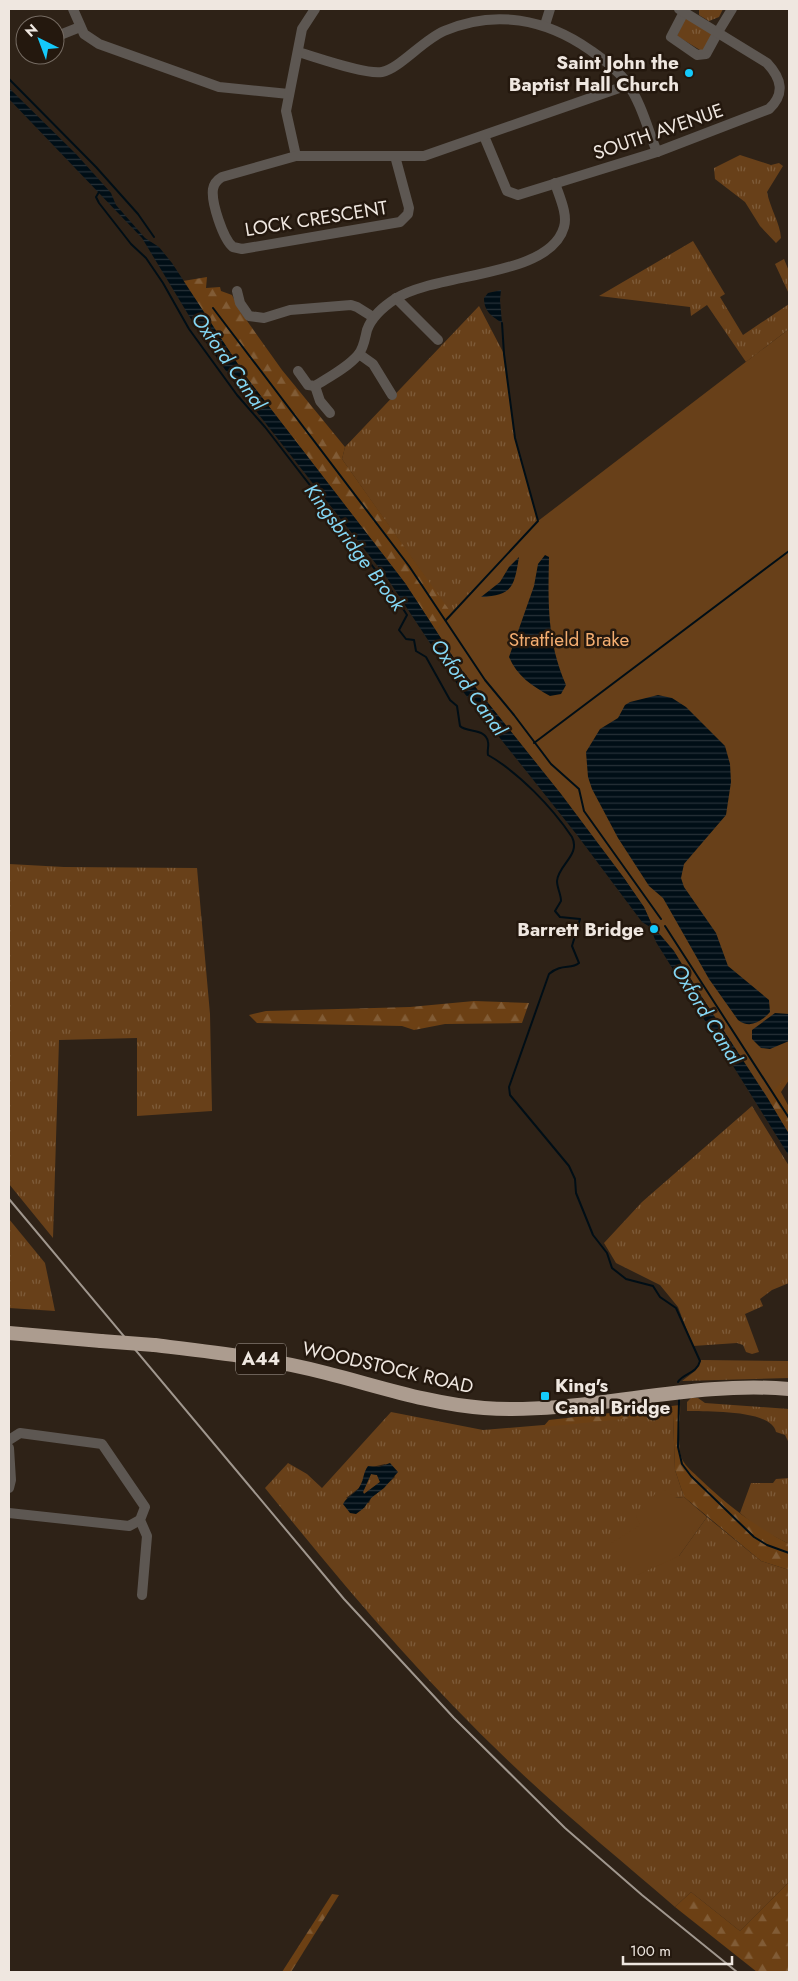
<svg xmlns="http://www.w3.org/2000/svg" width="798" height="1981" viewBox="0 0 798 1981" font-family="Jost,sans-serif">
	<style>
		.grass { fill: url(#grass-tufts); fill-rule: evenodd }
		.forest { fill: url(#forest-firs) }
		.green { fill: #684019 }
		.water { fill: url(#water-rules); fill-rule: evenodd }
		.lines { fill: none; stroke-linecap: round; stroke-linejoin: round }
		.stream { stroke: #000e16; stroke-width: 2 }
		.minor { stroke: #5d5752; stroke-width: 10 }
		.highway { stroke: #ac9c8f; stroke-width: 14 }
		.rail { stroke: #a0978e; stroke-width: 2 }
		.highway-bridge { stroke: #ac9c8f; stroke-width: 14 }
		.poi-dot { fill: #14cafb; stroke: #24180e; stroke-width: 2 }
		.labels { text-anchor: middle; stroke-width: 5; stroke-linejoin: round; paint-order: stroke }
		.shield { fill: #24180e; stroke: #b2a9a1; stroke-width: 1 }
		.shield-label { font-size: 18px; font-weight: bold; fill: #efe7e0 }
		.poi-label { font-size: 19px; font-weight: bold; fill: #efe7e0; stroke: #24180e; text-anchor: end }
		.street-label { font-size: 19px; fill: #efe7e0; stroke: #24180e }
		.park-label { font-size: 19px; fill: #f4ae71; stroke: #24180e }
		.water-label { font-size: 20px; font-style: italic; fill: #84d7f5; stroke: #24180e }
	</style>
	<defs>
		<pattern id="grass-tufts" width="24" height="20" patternUnits="userSpaceOnUse" patternTransform="scale(1.25)"><rect width="24" height="20" fill="#684019"/><path d="M3 7l-1-3M5 7V3M7 7l1-3M15 17l-1-3M17 17v-4M19 17l1-3" fill="none" stroke="#7e5c3a"/></pattern>
		<pattern id="forest-firs" width="22" height="20" patternUnits="userSpaceOnUse" patternTransform="scale(1.25)"><rect width="22" height="20" fill="#6c4014"/><path d="M5 1l3.5 6h-7zM16 11l3.5 6h-7z" fill="#815c36"/></pattern>
		<pattern id="water-rules" width="6" height="5" patternUnits="userSpaceOnUse" patternTransform="scale(1.25)"><rect width="6" height="5" fill="#000e16"/><path d="M0 2.5h6" fill="none" stroke="#263138"/></pattern>
	</defs>
	<rect width="100%" height="100%" fill="#2e2217"/>
	<g class="grass">
		<path d="M699 9H723L719 17 709 21 699 15Z"/>
		<path d="M686 17 713 34 705 50H700L677 36Z"/>
		<path d="M740 155 771 165 779 163 783 166 767 192C770 208 780 223 781 238L776 243 760 226 745 202 715 179 714 168Z"/>
		<path d="M693 241 725 294 720 297 743 335 789 304V329L746 362 707 305 691 316 690 307 599 296Z"/>
		<path d="M784 259 789 271V294L775 264Z"/>
		<path d="M479 306 504 354 515 438 538 520H541L539 739 342 459 345 447Z"/>
		<path d="M9 864 64 867 197 868 210 1014 212 1111 137 1116V1038L59 1040 53 1238 9 1184Z"/>
		<path d="M752 1106 789 1166V1283L772 1290 760 1299 763 1306 745 1314 759 1352 752 1354 746 1352 743 1345 737 1343 693 1346 678 1307 660 1285 616 1263 604 1243 642 1202Z"/>
		<path d="M9 1219 45 1263 55 1311 9 1308Z"/>
		<path d="M701 1360 789 1361V1378L682 1381 695 1371Z"/>
		<path d="M691 1398H698L705 1403 789 1409V1443L785 1435 776 1432C771 1409 707 1412 687 1411V1402Z"/>
		<path d="M391 1412 483 1430 673 1414 675 1470 684 1497 675 1498 679 1556 707 1517 761 1561 789 1570V1882L740 1931 691 1892 675 1907C623 1862 569 1818 518 1770 426 1684 344 1586 265 1488L288 1463 307 1474 322 1488ZM385 1464 395 1477 371 1498 369 1503 346 1498 359 1488 372 1467Z"/>
		<path d="M371 1474 377 1475 380 1482 364 1494 363 1492Z"/>
		<path d="M789 1478V1544L760 1529 740 1513 751 1483H773L776 1479Z"/>
	</g>
	<g class="forest">
		<path d="M207 277 206 288 220 287 221 291 232 295 240 311 282 370 345 447 342 459 452 614 789 1041V1080L781 1092 789 1107V1134L659 933 656 931 644 907 624 878 561 794 461 669 405 583 247 378 183 281Z"/>
		<path d="M474 1001 529 1003 522 1023 445 1024 414 1030 402 1026 257 1023 249 1015 266 1011 410 1007Z"/>
		<path d="M680 1405C681 1422 676 1443 682 1459 685 1466 694 1473 700 1479 727 1505 756 1527 789 1544V1570L761 1561 684 1497 675 1470 673 1414 543 1427 549 1420Z"/>
		<path d="M789 1882V1972H757L675 1907 691 1892 740 1931Z"/>
		<path d="M332 1894 339 1895 291 1972H282Z"/>
	</g>
	<g class="green">
		<path d="M789 329V1075L767 1097 700 994 674 951 652 925 644 907 624 878 561 794 461 669 436 630 538 521Z"/>
		<path d="M661 1487 675 1498 684 1497 707 1517 679 1556 637 1575 610 1544 640 1525 636 1516Z"/>
	</g>
	<g class="water">
		<path d="M9 88 76 154 111 193 116 205 145 238 159 247 172 263 247 378 405 583 461 669 561 794 624 878 644 907 652 925 674 951 700 994 767 1097 789 1134V1156L656 942 650 927 642 922 577 835 457 684 387 578 238 388 200 334 142 238 9 99Z"/>
		<path d="M501 290 500 300 502 323C492 316 484 312 484 298L488 293Z"/>
		<path d="M545 555 549 557C548 603 547 641 566 685L561 694 550 696C532 686 517 676 509 657L534 586 538 564Z"/>
		<path d="M519 557C514 587 513 595 481 597L500 582 509 567Z"/>
		<path d="M658 695 672 698 686 707 725 746 730 764 731 782 726 815 684 864 681 878 684 887 716 933 728 966 769 1000 770 1012C761 1022 750 1029 738 1020L709 979 663 898 649 886 618 838 592 789 588 777 586 752 600 729 618 718 625 705 630 702Z"/>
		<path d="M775 1013 789 1014V1041L770 1049 761 1048 752 1039V1030Z"/>
		<path d="M390 1463 398 1472 384 1488 371 1498 364 1508 356 1514 350 1513 343 1504C347 1496 357 1493 360 1486 364 1479 363 1473 368 1466L379 1467ZM371 1474 377 1475 380 1482 364 1494 363 1492Z"/>
	</g>
	<g class="lines">
		<g class="stream">
			<path d="M9 79 96 167 138 214 154 237"/>
			<path d="M99 192 96 197 99 203 131 244 146 258 163 283 189 329 237 395 265 427 391 590 407 615 399 630 406 639 414 640 416 651 426 657 450 700 457 706 460 726C467 733 486 728 488 742 489 746 487 750 488 755 518 772 552 807 572 837 581 855 558 865 557 881 557 888 561 894 561 901L555 911 560 917 580 919 572 946 579 963C571 970 562 963 549 974L509 1087 510 1095 569 1166 575 1179 576 1193 593 1235 607 1253 612 1268 626 1279 653 1286 660 1297 676 1308 700 1361C697 1374 683 1373 678 1382"/>
			<path d="M213 308 409 566 485 680 514 715 551 764 579 789 584 811 661 919"/>
			<path d="M446 620 538 521 515 438 504 354 502 323"/>
			<path d="M534 743 789 551"/>
			<path d="M665 926 789 1118"/>
			<path d="M679 1400 678 1447 682 1464 691 1476 754 1537 767 1545 789 1553"/>
		</g>
		<g class="minor">
			<path d="M73 9 84 34 99 44 219 87 289 94"/>
			<path d="M684 12 671 37 697 55 706 54 718 32"/>
			<path d="M545 25 550 9"/>
			<path d="M718 32 732 9"/>
			<path d="M55 37 80 27"/>
			<path d="M298 52C316 57 365 75 382 72 399 69 423 40 444 31 495 9 546 19 590 50 604 60 617 69 627 83 641 102 648 130 657 152"/>
			<path d="M484 136 507 191 518 195 657 152 769 109C785 94 782 79 767 63L679 9"/>
			<path d="M296 156 286 111 302 29 315 9"/>
			<path d="M395 156 409 208 408 214 400 222 242 249 233 247C223 239 211 202 213 189 214 183 217 180 222 177L296 156H424L622 87 628 83"/>
			<path d="M237 291 240 303 249 316 264 318 290 310 351 305 357 307 373 317"/>
			<path d="M396 298 438 340"/>
			<path d="M359 354 373 364 392 395"/>
			<path d="M298 371 308 385 315 386C329 377 347 368 358 355 364 348 365 338 367 330 372 316 383 307 395 299 436 272 550 278 564 227 568 214 559 196 555 183"/>
			<path d="M315 386 320 401 330 413"/>
			<path d="M9 1440 20 1433 102 1444 145 1507 140 1520 147 1536 142 1595"/>
			<path d="M9 1448 11 1480 9 1488"/>
			<path d="M9 1513 129 1526 140 1520"/>
		</g>
		<g class="highway">
			<path d="M9 1333 101 1341"/>
			<path d="M154 1345C212 1352 269 1358 326 1373 378 1386 430 1404 484 1408 586 1415 687 1380 789 1389"/>
		</g>
		<path class="rail" d="M9 1199 344 1599 454 1718 565 1828 642 1895 737 1972"/>
		<path class="highway-bridge" d="M101 1341 154 1345"/>
	</g>
	<g class="poi-dot">
		<circle cx="689" cy="73" r="5"/>
		<circle cx="654" cy="929" r="5"/>
		<rect x="540" y="1391" width="10" height="10" rx="2.5"/>
	</g>
	<g class="labels">
		<rect class="shield" x="236" y="1343.5" width="50" height="31" rx="4"/>
		<g class="shield-label">
			<text x="261" y="1365">A44</text>
		</g>
		<g class="poi-label">
			<text x="679" y="69">Saint John the<tspan x="679" dy="22">Baptist Hall Church</tspan></text>
			<text x="644" y="936">Barrett Bridge</text>
			<text x="555" y="1392" text-anchor="start">King's<tspan x="555" dy="22">Canal Bridge</tspan></text>
		</g>
		<g class="street-label">
			<text transform="translate(658 131) rotate(-19)" y="7">SOUTH AVENUE</text>
			<text transform="translate(316 218) rotate(-9)" y="7">LOCK CRESCENT</text>
			<text transform="translate(388 1367) rotate(13)" y="7">WOODSTOCK ROAD</text>
		</g>
		<g class="park-label">
			<text x="569" y="646">Stratfield Brake</text>
		</g>
		<g class="water-label">
			<text transform="translate(229 361) rotate(55)" y="7">Oxford Canal</text>
			<text transform="translate(355 547) rotate(53)" y="7">Kingsbridge Brook</text>
			<text transform="translate(469 687) rotate(54)" y="7">Oxford Canal</text>
			<text transform="translate(707 1014) rotate(58)" y="7">Oxford Canal</text>
		</g>
	</g>
	<rect width="798" height="1981" fill="none" stroke="#efe7e0" stroke-width="20"/>
	<g transform="translate(40 40) rotate(318)"><circle r="24" fill="#24180e" stroke="#756b62"/>
	<path d="M0-4L9 19L0 12L-9 19Z" fill="#14cafb"/>
	<text y="-8" font-size="14" font-weight="bold" text-anchor="middle" fill="#efe7e0">N</text>
	</g>
	<path d="M623 1956v8h109v-8" fill="none" stroke="#efe7e0" stroke-width="2.5"/>
	<text x="630" y="1956" font-size="15" fill="#efe7e0" stroke="#24180e" stroke-width="4" paint-order="stroke">100 m</text>
</svg>
